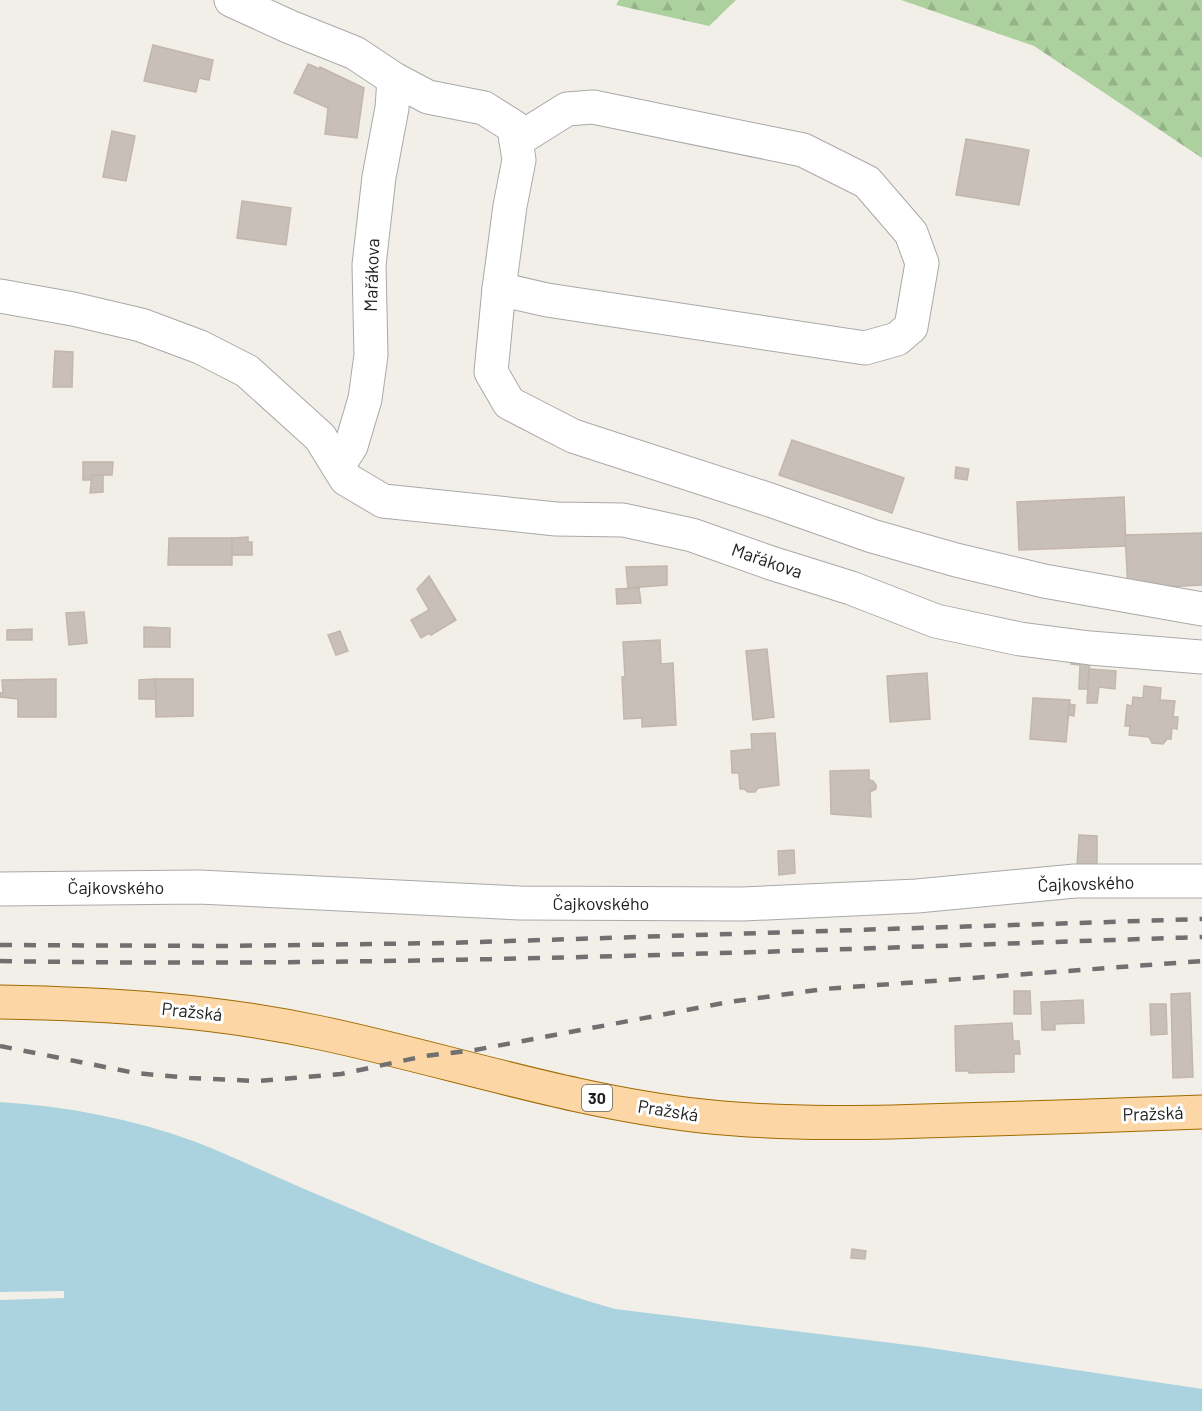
<svg xmlns="http://www.w3.org/2000/svg" width="1202" height="1411" viewBox="0 0 1202 1411" font-family="Barlow,sans-serif">
	<style>
		.forest { fill: url(#forest-firs) }
		.water { fill: #aad3df }
		.building { fill: #c7bfb8; stroke: #c4b6ab; stroke-width: 1.5 }
		.lines { fill: none; stroke-linecap: round; stroke-linejoin: round }
		.minor-casing { stroke: #a9a9a9; stroke-width: 35 }
		.major-casing { stroke: #a06b00; stroke-width: 35 }
		.minor { stroke: #fff; stroke-width: 33 }
		.major { stroke: #fcd6a4; stroke-width: 33 }
		.rail { stroke: #707070; stroke-width: 4.5; stroke-dasharray: 12 12; stroke-linecap: butt }
		.labels { text-anchor: middle; stroke-width: 6; stroke-linejoin: round; paint-order: stroke }
		.shield { fill: #fff; stroke: #646464; stroke-width: 1.5 }
		.shield-label { font-size: 16px; font-weight: bold; fill: #222 }
		.street-label { font-size: 18px; fill: #222; stroke: #fff }
	</style>
	<defs>
		<pattern id="forest-firs" width="22" height="20" patternUnits="userSpaceOnUse" patternTransform="scale(1.5)"><rect width="22" height="20" fill="#add19e"/><path d="M5 1l3.5 6h-7zM16 11l3.5 6h-7z" fill="#95b388"/></pattern>
	</defs>
	<rect width="100%" height="100%" fill="#f2efe9"/>
	<g class="forest">
		<path d="M619 0H736L709 26 616 5Z"/>
		<path d="M901 0H1202V158L1034 46Z"/>
	</g>
	<path class="water" d="M0 1102C66 1106 133 1119 196 1142 234 1157 271 1175 309 1191 410 1233 509 1279 615 1309L924 1347 1202 1389V1411H0V1300L64 1298V1291L0 1292Z"/>
	<g class="building">
		<path d="M153 45 213 60 209 80 199 78 196 92 144 81Z"/>
		<path d="M308 64 320 69V67L364 88 357 138 325 134 328 108 294 93Z"/>
		<path d="M112 131 135 136 126 181 103 177Z"/>
		<path d="M966 139 1029 150 1019 205 956 195Z"/>
		<path d="M242 201 291 208 286 245 237 238Z"/>
		<path d="M55 351 73 352 72 387H53Z"/>
		<path d="M792 440 904 478 892 513 779 475Z"/>
		<path d="M83 462H113L112 475H92V480H83Z"/>
		<path d="M956 467 969 469 967 480 955 478Z"/>
		<path d="M92 475H103V492L90 493Z"/>
		<path d="M1124 497 1126 546 1019 550 1017 502Z"/>
		<path d="M1202 533V585L1128 589 1125 535Z"/>
		<path d="M248 537V542H252V555H231L232 538Z"/>
		<path d="M169 538H232V565H168Z"/>
		<path d="M667 566V585L628 588 626 567Z"/>
		<path d="M429 576 456 620 431 635 429 633 421 638 411 620 429 610 417 589Z"/>
		<path d="M639 588 641 603 617 604 616 589Z"/>
		<path d="M84 612 87 643 69 645 66 613Z"/>
		<path d="M144 627 170 628V647H144Z"/>
		<path d="M32 629V640H7V630Z"/>
		<path d="M340 631 348 651 336 655 328 635Z"/>
		<path d="M660 640 661 664 673 663 676 725 642 727V718L624 719 622 677H625L623 642Z"/>
		<path d="M767 649 774 717 753 720 746 651Z"/>
		<path d="M1072 654 1090 657 1088 689H1079L1080 665 1071 664Z"/>
		<path d="M1089 669 1116 671 1115 689 1099 687 1097 703H1087Z"/>
		<path d="M927 673 930 719 890 722 887 676Z"/>
		<path d="M56 679V717H18V699L0 697V693H3L2 680Z"/>
		<path d="M155 679H193V716L156 717Z"/>
		<path d="M155 679 156 699H139V680Z"/>
		<path d="M1144 686 1161 688 1160 700 1175 701 1173 717H1178L1177 729 1172 728 1171 739H1167L1163 744 1152 743 1149 737 1129 735 1130 726H1125L1127 705 1132 706 1133 697 1143 698Z"/>
		<path d="M1033 698 1070 700 1066 742 1030 739Z"/>
		<path d="M1069 704 1075 705 1074 716 1068 715Z"/>
		<path d="M775 733 779 785 758 788 755 792H748L744 789H740L739 773H732L731 751 752 749 751 734Z"/>
		<path d="M869 770V780L873 781 876 785V789L870 792 871 817 831 814 830 771Z"/>
		<path d="M1079 835 1097 836V866H1077Z"/>
		<path d="M794 850 795 873 779 875 778 851Z"/>
		<path d="M1014 991H1030L1031 1014H1014Z"/>
		<path d="M1190 993 1193 1077 1173 1078 1171 994Z"/>
		<path d="M1083 1000 1084 1023 1055 1024V1030H1042L1041 1002Z"/>
		<path d="M1150 1004H1166L1167 1034 1151 1035Z"/>
		<path d="M1012 1023 1013 1041H1019L1020 1054H1014V1072L969 1073V1071H956L955 1026Z"/>
		<path d="M852 1249 866 1251 865 1259 851 1258Z"/>
	</g>
	<g class="lines">
		<defs>
			<g id="minor">
				<path d="M231 0 290 27 355 53 394 79 428 97 484 108 514 127 519 160 510 206 499 289 491 372 509 403 573 436 770 500 872 536 956 560 1044 581 1202 609"/>
				<path d="M499 289 547 300 865 348 897 339 911 327 922 263 911 233 867 182 803 150 593 107 567 109 516 141"/>
				<path d="M0 296 73 309 141 325 200 347 247 371 320 437 346 479 383 501 556 519 623 520 692 535 771 563 851 588 936 621 1020 639 1090 648 1202 657"/>
				<path d="M338 466 351 446 365 399 371 355 369 265 379 177 392 108 394 79"/>
				<path d="M0 889 199 887 520 903 743 904 917 896 1075 881H1202"/>
			</g>
			<path id="major" d="M0 1002C110 1004 213 1010 321 1033 448 1060 573 1102 702 1116 787 1125 873 1123 958 1120 1039 1118 1121 1115 1202 1112"/>
		</defs>
		<use href="#minor" class="minor-casing"/>
		<use href="#major" class="major-casing"/>
		<use href="#minor" class="minor"/>
		<use href="#major" class="major"/>
		<g class="rail">
			<path d="M0 945 224 946 447 943 1202 919"/>
			<path d="M0 961C401 968 801 950 1202 937"/>
			<path d="M0 1046 135 1073 190 1078 257 1081 341 1074 425 1056 475 1050 729 1002 824 989 1202 961"/>
		</g>
	</g>
	<g class="labels">
		<rect class="shield" x="582" y="1085" width="30" height="26" rx="4.5"/>
		<g class="shield-label">
			<text x="597" y="1104">30</text>
		</g>
		<g class="street-label">
			<text transform="translate(372 275) rotate(-88)" y="6">Mařákova</text>
			<text transform="translate(767 561) rotate(19)" y="6">Mařákova</text>
			<text transform="translate(1086 884) rotate(-2)" y="6">Čajkovského</text>
			<text x="116" y="894">Čajkovského</text>
			<text x="601" y="910">Čajkovského</text>
			<text transform="translate(192 1012) rotate(6)" y="6">Pražská</text>
			<text transform="translate(668 1111) rotate(9)" y="6">Pražská</text>
			<text transform="translate(1153 1114) rotate(-2)" y="6">Pražská</text>
		</g>
	</g>
</svg>
